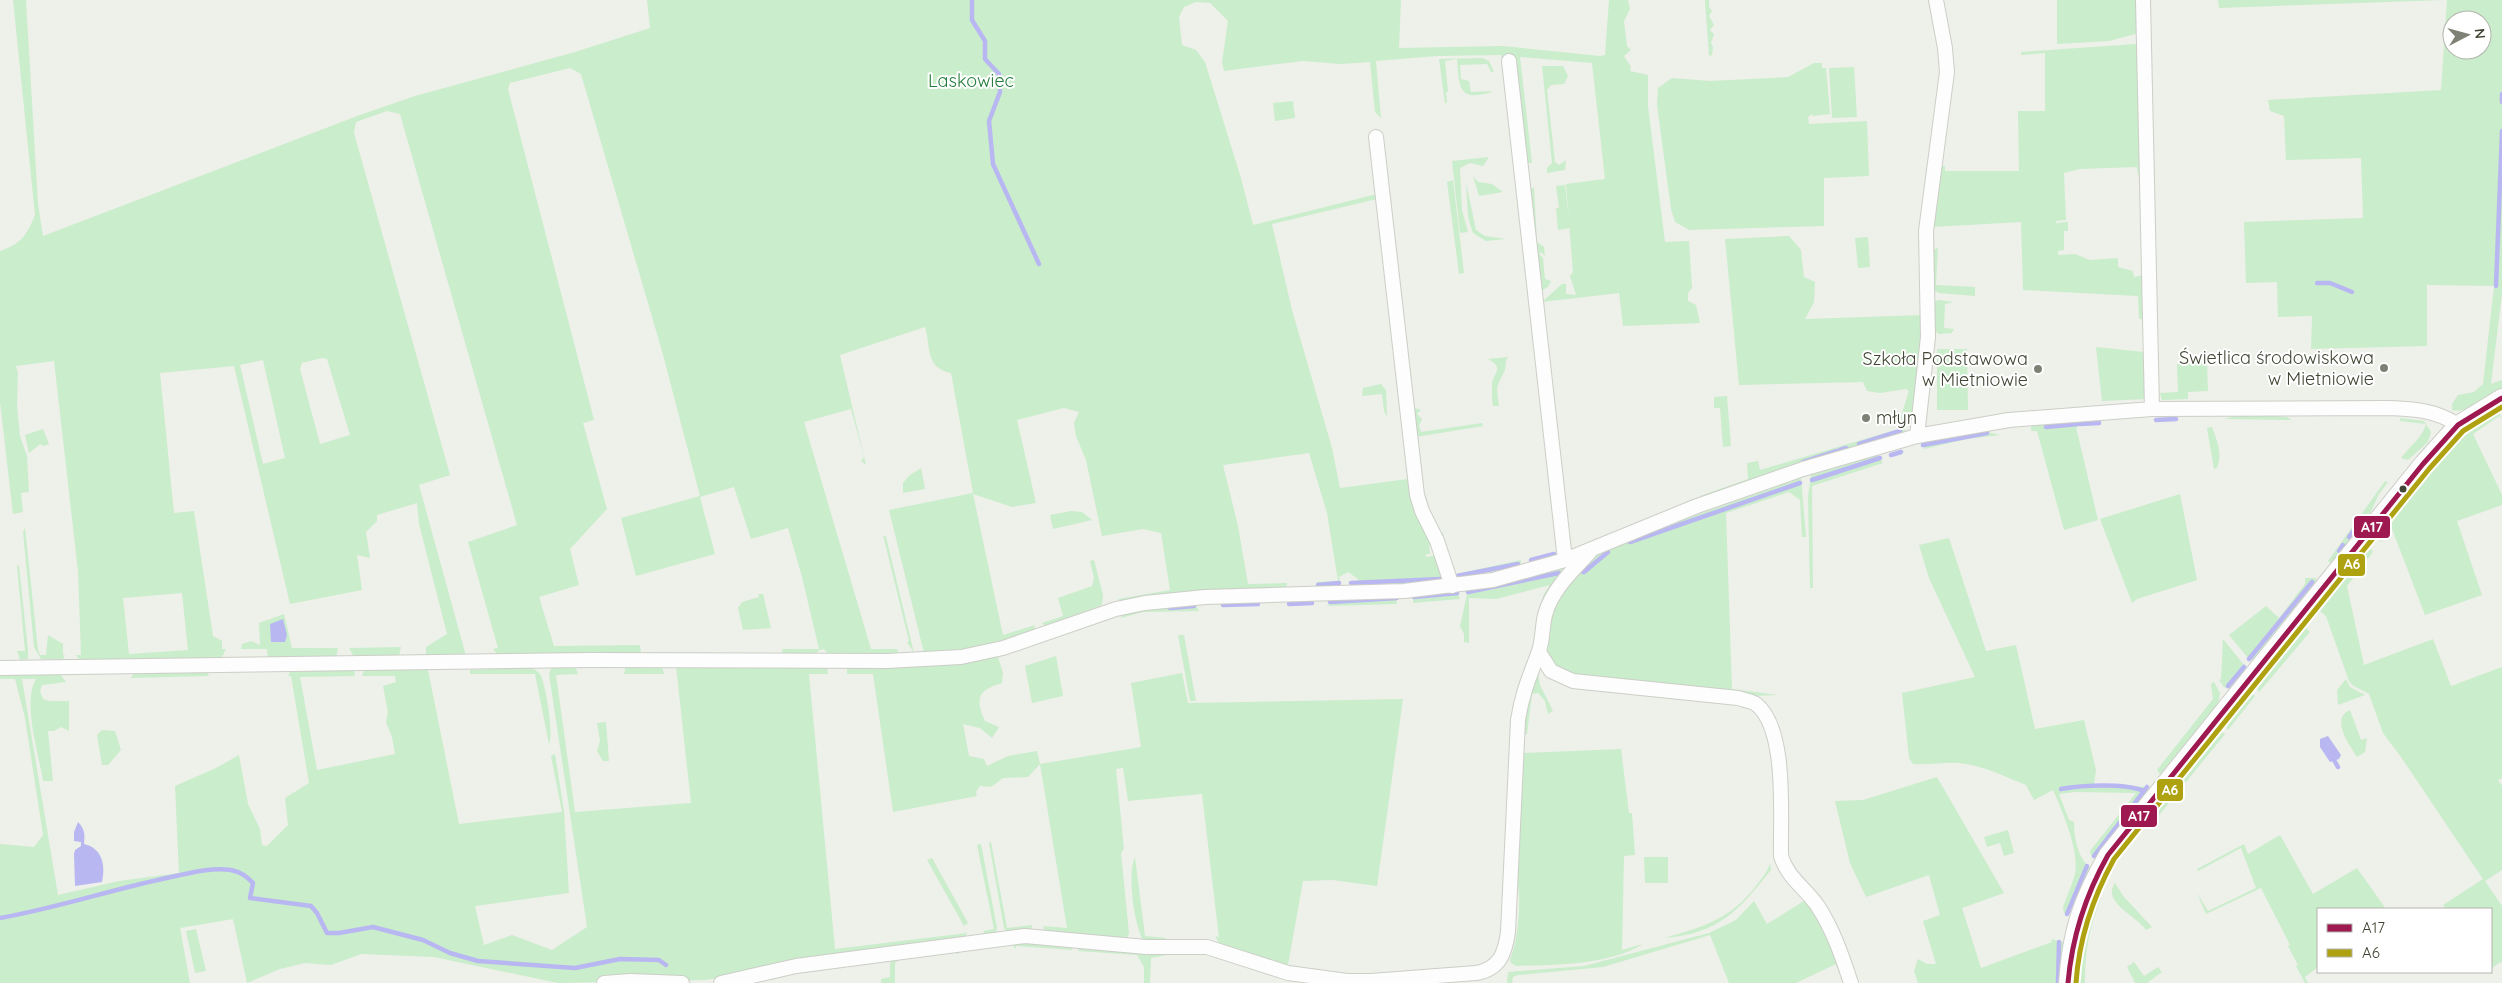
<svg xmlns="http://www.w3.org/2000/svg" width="2502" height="983" viewBox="0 0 2502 983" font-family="Quicksand,sans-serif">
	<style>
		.green { fill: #caedcb; fill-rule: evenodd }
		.water { fill: #b9b7f1 }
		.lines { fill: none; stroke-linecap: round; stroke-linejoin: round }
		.stream { stroke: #b9b7f1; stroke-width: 4.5 }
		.minor-casing { stroke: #cccec7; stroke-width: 16 }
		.tertiary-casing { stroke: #cccec7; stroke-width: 20 }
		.minor { stroke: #fcfdfc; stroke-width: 14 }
		.tertiary { stroke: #fcfdfc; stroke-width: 18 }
		.bus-1-casing { stroke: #fff; stroke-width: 9 }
		.bus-2-casing { stroke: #fff; stroke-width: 9 }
		.bus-1 { stroke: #9d194f; stroke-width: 5 }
		.bus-2 { stroke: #aea211; stroke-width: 5 }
		.poi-dot { fill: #7e8274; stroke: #fff; stroke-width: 2 }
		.bus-dot { fill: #424735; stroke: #fff; stroke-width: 2 }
		.labels { text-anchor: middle; stroke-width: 4; stroke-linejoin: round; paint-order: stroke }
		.park-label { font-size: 18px; fill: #247c3b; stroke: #fff }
		.poi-label { font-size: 18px; fill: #424735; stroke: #fff; text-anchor: end }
		.line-badge { stroke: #fff; stroke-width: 2 }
		.badge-label { font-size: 14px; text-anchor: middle; font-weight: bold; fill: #fff }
	</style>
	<rect width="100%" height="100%" fill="#eef0ea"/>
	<g class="green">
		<path d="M13 0H26L38 204 43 236 360 115 415 96 575 52 650 28 647 0H1401L1399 48 1503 46 1600 56 1605 55 1609 0H1628L1630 9 1624 21 1627 46 1631 50 1624 56 1631 67 1630 71 1648 75V106L1665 242 1689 241 1692 288 1688 293V301L1696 305 1700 323 1623 326 1619 293 1542 302 1562 284H1566V294L1576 295 1570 276 1573 272 1566 184 1605 179 1592 63 1520 57 1532 163H1525L1501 55 1437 56 1376 61 1381 118 1375 112 1370 62 1341 64 1302 61 1224 71 1222 62 1228 21 1210 3 1196 2 1184 7 1179 17 1182 45 1196 50 1205 62 1241 178 1253 225 1373 195 1380 196 1388 271 1384 272 1377 199 1272 224 1292 310 1332 448 1340 488 1408 479 1433 545H1429L1430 554H1426V557L1433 556 1434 552 1443 577 1442 581 1359 588 1358 579 1348 572 1339 577 1341 587 1318 589 1317 582 1338 581 1327 513 1309 453 1223 465 1238 526 1248 584 1287 583 1286 590 1121 602 1118 599 1170 590 1161 533 1143 529 1102 536 1086 460 1076 436 1074 423 1079 412 1064 408 1017 420 1036 503 1012 507 973 494 1003 635 1035 625 1034 630C998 643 963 651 924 653L889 510 973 493 951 373C925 368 931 347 925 327L840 355 866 465 861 461 864 457 851 409 804 422 871 649H897L899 655 827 653 824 649 819 650 815 655 783 654 782 649H819L802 577 788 528 751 539 734 487 700 497 715 554 636 576 621 518 700 496 662 351 581 74 570 68 510 83 508 89 594 420 583 423 607 509 570 549 579 585 539 597 554 646 640 645 641 653 500 655 497 654 493 649 498 648 468 542 517 525 400 114 387 111 356 122 354 133 450 475 419 485 466 656 426 655V647L447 634 419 524 417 503 377 515V521L366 532 370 558 357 555 362 590 290 604 234 366 160 373 174 513 194 511 213 636 222 641V649H226L221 659 81 661 76 655H81L78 571 54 361 16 366 18 373 17 405 20 436 27 456 29 492 21 493 23 512 13 514 0 402V251C21 244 27 235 35 215ZM322 358 327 359 350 435 320 444 300 369 302 363ZM263 360 285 458 263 464 240 365ZM182 593 188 650 129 654 123 598Z"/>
		<path d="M1705 0H1709V7L1712 11 1709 16 1714 25 1710 30 1714 34 1711 43 1713 47 1712 55 1709 56Z"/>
		<path d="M2057 0H2140L2139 33 2109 41 2057 44Z"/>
		<path d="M2218 0H2444L2219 8Z"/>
		<path d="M2447 0H2502V294L2491 384 2502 380V389C2487 396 2469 414 2452 410V404L2458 395 2474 392 2483 384 2494 286 2427 285V346L2311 349 2312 316 2278 317 2277 282 2246 283 2244 222 2363 218 2361 158 2286 160 2284 116 2270 111 2268 100 2441 90ZM2452 20H2482V50H2452Z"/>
		<path d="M2135 44 2139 45 2142 175H2138L2137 167 2080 169 2064 173 2066 220 2056 221 2057 226V223L2068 222V231H2064V250L2058 251V255L2075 254 2090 260 2118 258V267L2133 271 2134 277 2144 275 2146 319H2139L2138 296 2023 290 2021 222 1933 227 1941 166H1945V171H2019L2018 111H2045V53L2021 55V52Z"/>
		<path d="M1482 58 1489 61 1494 72H1491L1487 64 1460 65 1461 79 1469 81 1471 92 1493 91C1488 94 1483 94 1477 95 1456 98 1459 74 1457 59L1445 61 1448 92H1446L1447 103H1445L1439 59Z"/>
		<path d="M1814 63H1822V68H1826L1830 114 1813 116 1812 114 1808 117 1809 124 1867 121 1869 176 1824 178V226L1689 230 1675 222 1671 209 1657 105 1658 88 1672 78 1710 81 1788 77Z"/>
		<path d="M1542 66H1563L1568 76 1564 84 1551 85 1547 90 1555 162 1559 165 1566 160 1565 170 1547 173V168L1552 163Z"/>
		<path d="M1854 67 1857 117 1832 118 1829 68Z"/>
		<path d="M1293 101 1295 118 1275 121 1273 103Z"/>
		<path d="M1489 157 1483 166 1470 163 1460 168 1462 210 1468 232 1460 233 1452 161Z"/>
		<path d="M1473 176 1478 182 1492 184 1503 192 1479 196Z"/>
		<path d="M1453 180 1464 273 1459 274 1447 182Z"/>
		<path d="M1466 183 1476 230 1485 236 1506 239 1486 241 1473 233 1468 217Z"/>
		<path d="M1565 185 1570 228 1558 230 1556 208H1559L1556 186Z"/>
		<path d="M1530 188H1534L1537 242 1544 247 1545 256 1541 252 1539 254 1543 258 1545 279 1551 281 1548 287 1541 291Z"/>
		<path d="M1789 236 1801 250 1804 277 1815 282 1814 302 1805 319 1924 315 1913 415 1904 432 1701 498 1700 496 1748 479 1747 463 1758 461 1760 470 1895 430 1903 427 1905 422 1900 419 1909 391 1906 389 1880 393 1867 391 1863 382 1739 385 1725 239Z"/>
		<path d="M1868 237 1870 267 1858 268 1855 238Z"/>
		<path d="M1938 247 1936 285 1975 287V296L1939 293 1932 289 1929 254Z"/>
		<path d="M1938 300 1954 302 1945 304 1944 328 1954 329 1952 333 1939 334 1934 330 1933 303Z"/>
		<path d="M2096 347 2144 352 2147 399 2102 401Z"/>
		<path d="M1937 349H1967L1968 410H1937Z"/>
		<path d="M1508 357C1504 362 1507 367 1504 372 1495 390 1497 386 1499 406H1493C1492 405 1492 386 1492 383 1495 371 1504 368 1488 359Z"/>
		<path d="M2207 363 2208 391 2188 392V399L2162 400 2160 393 2178 392 2177 364Z"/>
		<path d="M1381 384 1386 390 1387 417 1384 411 1382 394 1362 396 1363 388Z"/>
		<path d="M1727 396 1731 446 1723 447 1720 408H1714V397Z"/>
		<path d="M1415 408 1421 410 1417 414 1422 419 1419 426 1421 432 1482 423 1483 426 1416 437 1413 412Z"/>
		<path d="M2499 412 2502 419 2499 416 2473 434 2502 495V505L2457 521 2482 595 2425 615 2392 529 2381 542 2378 536 2440 461 2466 435Z"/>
		<path d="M2243 414 2287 417 2292 420 2224 419Z"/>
		<path d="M2400 418 2424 421 2431 432 2428 442 2408 460 2401 458C2409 447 2423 437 2426 424L2400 421Z"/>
		<path d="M2077 421 2078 427H2076L2098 520 2064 530 2037 431H2031V427L2033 425Z"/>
		<path d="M2212 427C2217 441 2223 453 2217 468L2214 469 2207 428Z"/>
		<path d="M43 429 49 444 44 446 40 444 29 453 25 435Z"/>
		<path d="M1983 431 2000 435 1967 439 1924 449 1922 443Z"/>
		<path d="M1878 455 1883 463 1812 486 1813 588H1810L1808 497 1811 475Z"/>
		<path d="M921 468 925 489 903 493V483L910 475Z"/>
		<path d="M1801 478 1806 537H1802L1800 500 1789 492 1726 513 1732 689 1778 695 1752 696 1563 674 1547 659 1544 636 1554 601 1588 561 1601 552 1645 533Z"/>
		<path d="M2385 481 2388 482 2379 494 2367 520 2330 563 2328 561Z"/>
		<path d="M2180 494 2197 580 2137 599 2132 603 2100 519Z"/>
		<path d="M1071 511 1082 512 1092 520 1053 529 1050 515Z"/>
		<path d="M25 528 38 650 40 655H46L48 635 63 644V655H65L63 659H41L34 647 23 532Z"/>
		<path d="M1443 533 1452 569 1456 574 1521 560 1520 567 1457 578 1453 574 1440 534Z"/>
		<path d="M883 535 886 537 914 653 907 642 909 641Z"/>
		<path d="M1949 538 1986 651 2016 645 2035 729 2084 720 2096 770 2094 785 2149 787V791L2098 858 2091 856 2090 851 2136 793 2075 792 2059 794 2069 820 2074 822C2074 838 2078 859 2091 868L2068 914 2064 913 2063 907C2067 896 2072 885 2075 874 2080 852 2062 810 2053 790L2034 800 2026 785C2005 777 1983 765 1959 763 1944 762 1928 765 1913 764L1909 758 1902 693 1975 677 1929 578 1919 545Z"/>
		<path d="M2369 546 2373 552 2347 586 2364 665 2433 639 2451 686 2502 667V778L2498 780 2502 786V870L2485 881 2502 906V964L2500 962 2491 969V909H2446L2443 905 2483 879 2401 757 2383 733 2369 694 2352 685 2349 681 2326 616 2319 610 2341 582 2339 579 2344 573 2346 574Z"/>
		<path d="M1094 560 1103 595 1102 605 1045 626 1042 623 1063 616 1058 598 1092 586 1094 578 1090 561Z"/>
		<path d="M19 565 28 650V659L20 660 17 651H25L17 566Z"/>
		<path d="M1562 567 1565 571 1538 620H1536L1544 594 1550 585 1496 599 1469 598V643L1464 642V634L1460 626 1468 590Z"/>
		<path d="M2305 578H2316L2317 581 2254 661 2249 659 2229 635 2266 606 2279 618 2305 584Z"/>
		<path d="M1457 590 1460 599 1413 603 1414 594Z"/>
		<path d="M758 594H763L771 628 743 630 738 608 742 602 759 597Z"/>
		<path d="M1396 597 1397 604 1327 606 1336 600Z"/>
		<path d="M1195 604 1199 611 1143 612 1121 618 1122 615 1143 609Z"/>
		<path d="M284 614 292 648H338L336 657 268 659 267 649H241L242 644 251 641 260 645 259 623Z"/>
		<path d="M2305 627 2310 632 2259 692 2255 685 2273 662 2275 664Z"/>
		<path d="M1178 635H1184L1196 701H1190Z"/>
		<path d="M2223 639 2244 665 2246 670 2230 689 2224 687 2219 680 2221 679Z"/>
		<path d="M401 647 399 656 354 657 349 648Z"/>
		<path d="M1056 656 1063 696 1032 703 1025 666Z"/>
		<path d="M998 657 1003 673 1002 683C979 690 974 697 985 721L999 727 992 738 980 728 963 724 969 756 984 759 987 766 1008 756 1037 751 1040 764 1141 747 1131 683 1182 673 1188 703 1403 699 1377 886 1332 880 1303 881 1288 965 1320 970 1318 973H1306L1219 944 1215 935 1219 938 1202 794 1128 801 1123 768 1116 769 1124 849 1121 853 1129 933 1126 941 1046 933 1043 926 1067 928 1040 764 1028 777 1003 778 991 787 980 786 976 792 977 796 893 812 873 674H847V666H926Z"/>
		<path d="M626 665 662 667 664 674H624Z"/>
		<path d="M557 666H575L578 674 556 675 575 812 691 803 676 666 827 667 828 674H809L835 949 967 933 965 937 706 980 558 983 434 957 361 954 331 965 305 963 280 969 247 983 233 919 180 928 190 983H0V844L34 847 43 835 25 718 15 679H0V674H60L66 682 42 685 40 691 43 699 49 701H69V731L61 727 54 731H48L53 781H43C39 755 22 702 36 679H22L58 895 119 881 179 873 175 786 216 768 239 755 248 804 260 829 262 845 267 846 288 825 285 798 309 783 291 676H288L290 672 354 670 355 676 300 677 317 770 395 754 392 737 386 722 388 712 383 686 396 682 395 676H362L364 670H428L459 824 562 812 551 756 555 754 564 811 569 893 475 906 484 945 512 935 552 950 587 927 549 674 551 669Z"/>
		<path d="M530 667C534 669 538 671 540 674 546 684 554 736 549 744L535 674H470V670Z"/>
		<path d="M207 671 209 676 131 678 134 673Z"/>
		<path d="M1538 673 1540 685 1553 711 1548 714 1545 701 1538 693 1532 694 1527 734 1523 736V753L1621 749 1629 813H1632L1635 855 1624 856 1622 950 1643 944C1610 965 1554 965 1516 966L1511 963 1510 959C1518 944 1522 896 1517 880L1522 711Z"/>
		<path d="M2346 679 2350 687 2365 695 2338 705 2337 690Z"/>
		<path d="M2214 682 2220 693 2218 706 2160 774 2157 770 2213 699 2211 684Z"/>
		<path d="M2252 694 2255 696 2228 730 2224 723 2243 699Z"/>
		<path d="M2350 710 2361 740 2367 738 2365 752 2357 757C2349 744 2330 719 2350 710Z"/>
		<path d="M606 722 609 761H603L597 751 600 741 597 723Z"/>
		<path d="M102 730 115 731 121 750 108 765H102L97 735Z"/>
		<path d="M2218 730 2225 734 2156 819 2157 824 2149 817Z"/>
		<path d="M1937 777 2004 893 1962 908 1981 968 2052 942 2051 939 2063 942 2064 945 2062 983H1918L1914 971 1918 959 1927 964H1936L1923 921 1940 915 1929 875 1866 897 1850 863 1835 801 1863 800Z"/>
		<path d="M2008 830 2014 853 2004 856 2000 843 1987 847 1984 837Z"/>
		<path d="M2280 835 2313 894 2357 868 2386 909H2318V967L2305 977 2308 983H2305L2296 966 2298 965 2288 946 2290 945 2261 888 2206 914 2197 893 2208 911 2256 888 2241 848 2198 871 2197 869 2244 844 2248 854Z"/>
		<path d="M991 842 1007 928 1032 925 1031 931 1007 932 1004 928 989 843Z"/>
		<path d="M981 844 997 928 995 934 986 935 983 931 994 929 977 845Z"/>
		<path d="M1135 857 1145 936 1166 938 1164 943H1145C1134 928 1127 874 1135 857Z"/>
		<path d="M1644 857H1668V883H1645Z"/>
		<path d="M932 858 968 923 964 926 927 860Z"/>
		<path d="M1770 863 1771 870C1739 910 1719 934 1664 938 1703 927 1731 919 1756 886 1761 879 1768 872 1770 863Z"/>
		<path d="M2115 883 2124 897 2152 927 2146 930C2137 916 2101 902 2115 883Z"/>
		<path d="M2094 894 2101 898C2089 929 2085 950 2085 983H2075L2076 958Z"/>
		<path d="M1807 899 1814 908 1847 983H1843L1836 964 1796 983H1729L1710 935 1603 967 1518 975 1513 977 1512 983H1507L1508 972 1584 966 1709 933 1736 920 1754 901 1767 924Z"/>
		<path d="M196 929 206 971 195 973 186 931Z"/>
		<path d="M1016 940 1073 945 1072 950 1016 946V949L1012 945C997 946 969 943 958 954L952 951 900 959 895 963V983H881V979L890 977V964L893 958Z"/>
		<path d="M1080 947 1167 951V955L1151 958 1150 983H1144V967L1137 955 1078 951Z"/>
		<path d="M2134 962 2144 976 2158 967 2162 972 2147 983H2135L2127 967Z"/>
	</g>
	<g class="water">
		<path d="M283 619 287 635 285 642H271L270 624Z"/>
		<path d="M2328 736 2341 755 2339 759 2330 762 2320 747V739Z"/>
		<path d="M78 822C85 829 85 835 84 844 102 848 106 865 102 882L75 886 74 854 75 850 81 846V842L74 841V832Z"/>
	</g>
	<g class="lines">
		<g class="stream">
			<path d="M972 0V20L985 41V59L999 74 1000 92 989 121 993 164 1039 264"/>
			<path d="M2502 94V102"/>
			<path d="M2317 283H2330L2352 292"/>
			<path d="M2496 286 2502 131"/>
			<path d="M2156 420 2176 419"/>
			<path d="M2080 424 2099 423"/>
			<path d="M2046 427 2078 424"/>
			<path d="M1859 444 1900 431"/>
			<path d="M1923 445 1987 433"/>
			<path d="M1840 450 1846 448"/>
			<path d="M1891 455 1901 452"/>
			<path d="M1803 462 1837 451"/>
			<path d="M1812 480 1880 458"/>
			<path d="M2349 537 2364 517"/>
			<path d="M1630 542 1800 483"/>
			<path d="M2339 551 2343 545"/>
			<path d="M1531 560 1554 554"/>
			<path d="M1581 571 1584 572 1608 552"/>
			<path d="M1457 576 1518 564"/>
			<path d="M1351 583 1442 579"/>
			<path d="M1318 585 1339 583"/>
			<path d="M1468 592 1559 573"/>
			<path d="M1414 597 1457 593"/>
			<path d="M1330 602 1397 598"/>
			<path d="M1289 604 1312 603"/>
			<path d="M1223 605 1258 604"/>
			<path d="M1170 608 1194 606"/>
			<path d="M2249 659 2312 582"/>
			<path d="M2228 686 2244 667"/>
			<path d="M2334 760 2338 767"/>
			<path d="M2061 789C2082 785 2125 783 2144 791"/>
			<path d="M2094 856 2147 787"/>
			<path d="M2067 914 2087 866"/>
			<path d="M0 918C58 908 113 889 171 877 190 873 211 867 231 870 241 872 246 876 253 883L250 898 311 906 317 913 327 933H339L373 927 423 940 450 953 478 961 575 968 620 959 659 960 666 965"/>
			<path d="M2058 983 2059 942"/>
		</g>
		<defs>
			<g id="minor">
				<path d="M2143 0 2152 409"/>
				<path d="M1509 61 1565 560"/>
				<path d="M1376 137 1417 495 1422 511 1437 541 1452 586"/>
				<path d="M1917 436 1928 337 1926 231 1947 72 1945 48 1936 0"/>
				<path d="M1539 652 1551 671 1573 681 1738 698C1744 700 1751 701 1756 704 1788 729 1780 818 1781 856 1787 877 1805 888 1817 905 1833 929 1842 956 1851 983"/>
				<path d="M0 668 588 660 887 661 961 657 1003 648 1116 609 1145 603 1205 597 1404 591 1493 580 1565 560 1697 506 1803 469 1917 436 2009 420 2152 409 2388 408C2414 409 2436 410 2458 425"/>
				<path d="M604 983 630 981 682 983"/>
				<path d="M721 983 796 966 1025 936 1146 947H1207L1288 973 1347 981H1371L1476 973C1500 969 1505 953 1508 932L1518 720C1522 694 1529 678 1538 654 1543 642 1542 627 1545 615 1551 591 1572 571 1589 553"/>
			</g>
			<path id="tertiary" d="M2068 983C2071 932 2083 898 2108 855L2423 464 2458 425 2502 398"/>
		</defs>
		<use href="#minor" class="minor-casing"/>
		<use href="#tertiary" class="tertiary-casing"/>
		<use href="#minor" class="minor"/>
		<use href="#tertiary" class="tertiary"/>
		<defs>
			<path id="bus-1" d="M2068 983C2072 936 2085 896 2108 855L2423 464 2458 425 2502 398"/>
			<path id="bus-2" d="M2076 983C2079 938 2092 899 2114 859L2429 469 2463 431 2502 407"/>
		</defs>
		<use href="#bus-1" class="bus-1-casing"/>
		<use href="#bus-2" class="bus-2-casing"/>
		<use href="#bus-1" class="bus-1"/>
		<use href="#bus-2" class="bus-2"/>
	</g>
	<g class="poi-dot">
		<circle cx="2384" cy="368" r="5"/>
		<circle cx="2038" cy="369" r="5"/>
		<circle cx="1866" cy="418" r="5"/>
	</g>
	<circle class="bus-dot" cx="2403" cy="489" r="4.5"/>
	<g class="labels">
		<g class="park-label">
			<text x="971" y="87">Laskowiec</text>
		</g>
		<g class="poi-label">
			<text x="2374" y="364">Świetlica środowiskowa<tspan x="2374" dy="21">w Mietniowie</tspan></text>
			<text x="2028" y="365">Szkoła Podstawowa<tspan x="2028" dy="21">w Mietniowie</tspan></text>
			<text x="1876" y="424" text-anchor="start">młyn</text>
		</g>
	</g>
	<g class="line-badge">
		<rect x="2353" y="515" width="38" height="24" rx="5" fill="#9d194f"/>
		<rect x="2337" y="553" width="29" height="24" rx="5" fill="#aea211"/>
		<rect x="2156" y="778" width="28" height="24" rx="5" fill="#aea211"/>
		<rect x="2120" y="804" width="38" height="24" rx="5" fill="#9d194f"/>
	</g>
	<g class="badge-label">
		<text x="2372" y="532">A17</text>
		<text x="2352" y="569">A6</text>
		<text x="2170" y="795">A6</text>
		<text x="2139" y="821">A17</text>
	</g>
	<rect x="2317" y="908" width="175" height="65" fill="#ffffff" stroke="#b3b5ae"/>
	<rect x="2327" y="924" width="25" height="8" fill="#9d194f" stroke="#b3b5ae"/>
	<text x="2362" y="933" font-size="15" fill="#424735">A17</text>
	<rect x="2327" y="949" width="25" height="8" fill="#aea211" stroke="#b3b5ae"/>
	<text x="2362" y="958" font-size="15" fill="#424735">A6</text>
	<g transform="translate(2467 35) rotate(84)"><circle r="24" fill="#ffffff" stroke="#b3b5ae"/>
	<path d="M0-4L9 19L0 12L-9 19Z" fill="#7e8274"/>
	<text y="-8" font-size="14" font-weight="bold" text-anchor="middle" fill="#424735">N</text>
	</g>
</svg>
